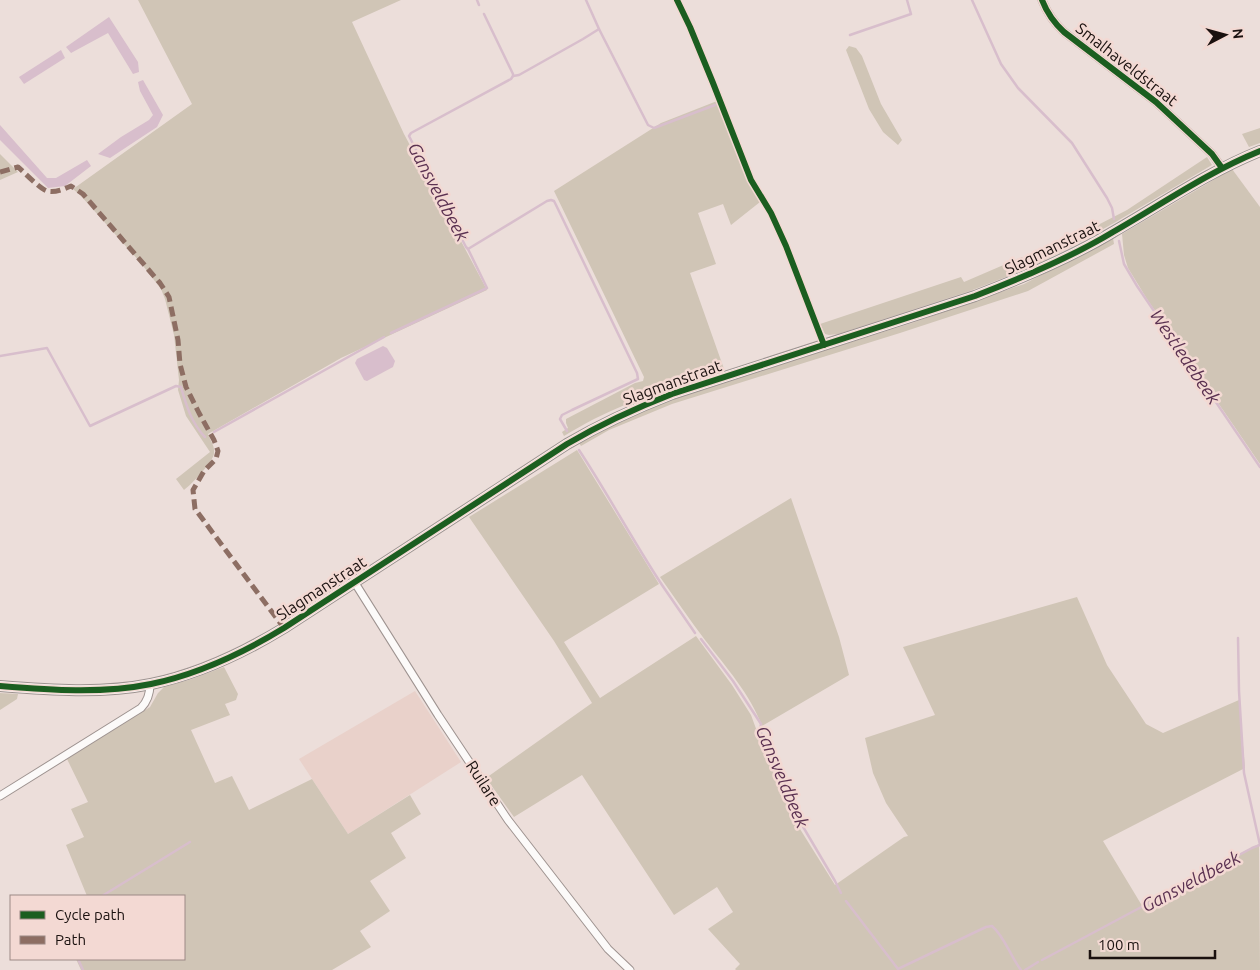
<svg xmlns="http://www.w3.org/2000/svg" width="1260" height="970" viewBox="0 0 1260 970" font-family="Ubuntu,sans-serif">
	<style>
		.built { fill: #e9d1ca }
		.green { fill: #d0c5b6 }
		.water { fill: #d8becc }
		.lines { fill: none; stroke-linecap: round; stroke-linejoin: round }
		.stream { stroke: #d8becc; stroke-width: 2.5 }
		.street-casing { stroke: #9e9390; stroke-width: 9 }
		.secondary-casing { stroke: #9e9390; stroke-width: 12 }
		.street { stroke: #fcfaf9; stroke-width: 7 }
		.secondary { stroke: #fcfaf9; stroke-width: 10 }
		.quiet { stroke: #8d6e63; stroke-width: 5; stroke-dasharray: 10 5; stroke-linecap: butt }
		.cycleway-casing { stroke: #f3d9d3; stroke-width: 9 }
		.cycleway { stroke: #1b5e20; stroke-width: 6 }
		.labels { text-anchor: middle; stroke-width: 5; stroke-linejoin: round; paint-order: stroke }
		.street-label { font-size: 16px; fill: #1a110f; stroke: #f3d9d3 }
		.water-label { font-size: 18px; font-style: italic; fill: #5b3151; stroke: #f3d9d3 }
	</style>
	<rect width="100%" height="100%" fill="#ecdeda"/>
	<path class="built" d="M415 691 461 762 348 834 299 759Z"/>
	<g class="green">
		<path d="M138 0H401L352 22 404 134 487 290 341 358 208 434C210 440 215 446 214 453 214 461 191 485 184 490L176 479 210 452 186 416 178 390 179 380 174 335 165 299 161 289 140 262 81 196 73 189 192 104Z"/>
		<path d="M849 46 856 48 862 56 881 104 902 140 898 145 883 132 869 109 846 50Z"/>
		<path d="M717 101 749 179 760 202 731 225 723 204 698 213 716 264 690 273 724 369C680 384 636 398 594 419 584 424 574 430 564 436L562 432 568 428 566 423V419L635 383 643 381 644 377 554 191 661 123Z"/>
		<path d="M1260 128V143L1249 147 1242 134Z"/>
		<path d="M0 154 18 172 0 180Z"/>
		<path d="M1207 157 1212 165 1114 223 1069 248 1029 268 970 291 838 334 829 335 825 334 820 324 961 277 964 282 1022 257 1026 262 1127 210Z"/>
		<path d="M1232 169 1260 207V464L1147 299 1128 268 1124 255 1122 234Z"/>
		<path d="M1113 238 1114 244 1028 291 900 333 672 404 609 430 581 446 579 443 601 431 637 413 668 401 749 374 912 323 1024 284Z"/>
		<path d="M577 450 659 584 564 642 600 698 696 636 732 685 751 715 762 745 795 821 835 885 904 837 908 836 886 803 873 773 865 738 935 715 903 647 1077 597 1107 665 1146 724 1163 733 1239 700 1245 768 1103 841 1141 904 1259 844 1260 970H736L735 969 740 964 708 929 733 912 717 887 674 915 582 775 514 817 486 778 592 703 554 641 469 517Z"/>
		<path d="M791 498 839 637 849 675 762 726C750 694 726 667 705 640 689 619 675 598 660 577Z"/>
		<path d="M224 667 238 694 236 700 225 704 230 715 191 730 215 783 232 776 249 810 312 779 348 834 410 795 421 814 391 833 406 858 370 881 390 911 360 931 371 947 332 970H81L76 959H184V896H87L66 845 84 837 71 809 88 802 67 759 150 707 158 693 164 687 192 679Z"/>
		<path d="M0 693 18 694 17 699 0 710Z"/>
	</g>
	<g class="water">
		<path d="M109 17 138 62 139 72 133 74 108 33 71 53 66 47Z"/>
		<path d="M61 50 65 58 24 84 19 77Z"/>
		<path d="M143 80 163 115 157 127 110 158 98 154 121 137 149 120 153 115 140 91 138 82Z"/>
		<path d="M0 125 47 178H56L87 160 91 166 65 186 48 188 0 140Z"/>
		<path d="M383 346 387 348 395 361 393 367 367 381 364 380 355 363 357 359Z"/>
	</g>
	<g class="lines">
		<g class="stream">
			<path d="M477 0 479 5"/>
			<path d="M586 0 599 29 648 125 654 128 715 105"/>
			<path d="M972 0 1001 64 1018 88 1072 143 1107 198 1112 208 1114 219"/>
			<path d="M484 14 513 74V76L511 79 411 133 409 136 466 247 468 249 547 201 551 200 554 201 556 205 637 373 638 379 572 410 562 415 560 419 567 431"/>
			<path d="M850 35 911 14 907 0"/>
			<path d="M513 76 519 75 583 39 599 29"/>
			<path d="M1119 241 1124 264 1137 286 1260 467"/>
			<path d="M391 333 487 288 468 249"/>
			<path d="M0 356 47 348 90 426 176 386 181 387C186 405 192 424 205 437"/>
			<path d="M214 432 384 337"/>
			<path d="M579 450C608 494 633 541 662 585 673 601 684 617 695 633"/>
			<path d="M1238 638 1239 691 1244 773 1260 845"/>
			<path d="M701 639 733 681 761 724 760 730 762 735 802 825 835 881 841 893"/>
			<path d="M102 896 190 842"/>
			<path d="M846 901 898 969 986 927 992 926C1005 937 1010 956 1021 970"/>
			<path d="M78 959 83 970"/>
			<path d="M1042 960 1252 848 1260 845"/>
			<path d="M1025 970 1038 962"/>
		</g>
		<defs>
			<g id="street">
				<path d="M1042 0C1047 13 1053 22 1064 32L1156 102 1212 154 1222 168"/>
				<path d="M355 583 438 715 508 820 608 949 630 970"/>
				<path d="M0 796 141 708C148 701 150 694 150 684"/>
			</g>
			<path id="secondary" d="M0 686C50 690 102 694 151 684 199 674 243 653 284 628L567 444C601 424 636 408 672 394L975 296C1022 278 1070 258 1113 232 1162 204 1208 172 1260 151"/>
		</defs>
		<use href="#street" class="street-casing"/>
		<use href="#secondary" class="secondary-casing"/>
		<use href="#street" class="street"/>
		<use href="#secondary" class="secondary"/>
		<path class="quiet" d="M0 172 18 167C24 172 40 189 47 191 55 193 64 189 71 186L83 194 160 283 169 297 178 340 180 364 186 387 199 413 214 440 218 451 216 459 204 471 193 490 195 509 284 628"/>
		<defs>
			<g id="cycleway">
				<path d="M677 0 690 27 713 83 751 180 771 213 786 246 824 345"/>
				<path d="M1042 0C1047 13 1053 22 1064 32L1156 102 1212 154 1222 168"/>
				<path d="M0 686C50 690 102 694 151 684 199 674 243 653 284 628L567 444C601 424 636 408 672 394L975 296C1022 278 1070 258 1113 232 1162 204 1208 172 1260 151"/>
			</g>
		</defs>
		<use href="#cycleway" class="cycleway-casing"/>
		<use href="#cycleway" class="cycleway"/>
	</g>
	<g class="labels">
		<g class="street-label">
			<text transform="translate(1127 64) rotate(38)" y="6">Smalhaveldstraat</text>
			<text transform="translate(1052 247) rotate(-26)" y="6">Slagmanstraat</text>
			<text transform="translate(672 382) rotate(-20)" y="6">Slagmanstraat</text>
			<text transform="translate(321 588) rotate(-33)" y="6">Slagmanstraat</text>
			<text transform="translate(484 783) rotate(57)" y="6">Ruilare</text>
		</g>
		<g class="water-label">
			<text transform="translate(438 192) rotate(62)" y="6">Gansveldbeek</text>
			<text transform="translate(1185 357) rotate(56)" y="6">Westledebeek</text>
			<text transform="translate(782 777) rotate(67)" y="6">Gansveldbeek</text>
			<text transform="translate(1191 882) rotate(-28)" y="6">Gansveldbeek</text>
		</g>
	</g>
	<rect x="10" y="895" width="175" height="65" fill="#f3d9d3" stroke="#9c8985"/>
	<rect x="20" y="911" width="25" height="8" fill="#1b5e20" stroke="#9c8985"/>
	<text x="55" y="920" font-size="15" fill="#1a110f">Cycle path</text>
	<rect x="20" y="936" width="25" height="8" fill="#8d6e63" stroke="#9c8985"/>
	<text x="55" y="945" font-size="15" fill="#1a110f">Path</text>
	<g transform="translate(1225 35) rotate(84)" stroke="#f3d9d3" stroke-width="4" paint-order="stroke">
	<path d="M0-4L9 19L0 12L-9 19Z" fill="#1a110f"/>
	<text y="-8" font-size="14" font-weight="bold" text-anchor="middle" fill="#1a110f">N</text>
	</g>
	<path d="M1090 950v8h125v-8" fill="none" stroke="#1a110f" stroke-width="2.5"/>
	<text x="1098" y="950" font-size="15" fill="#1a110f" stroke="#f3d9d3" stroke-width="4" paint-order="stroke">100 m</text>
</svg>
